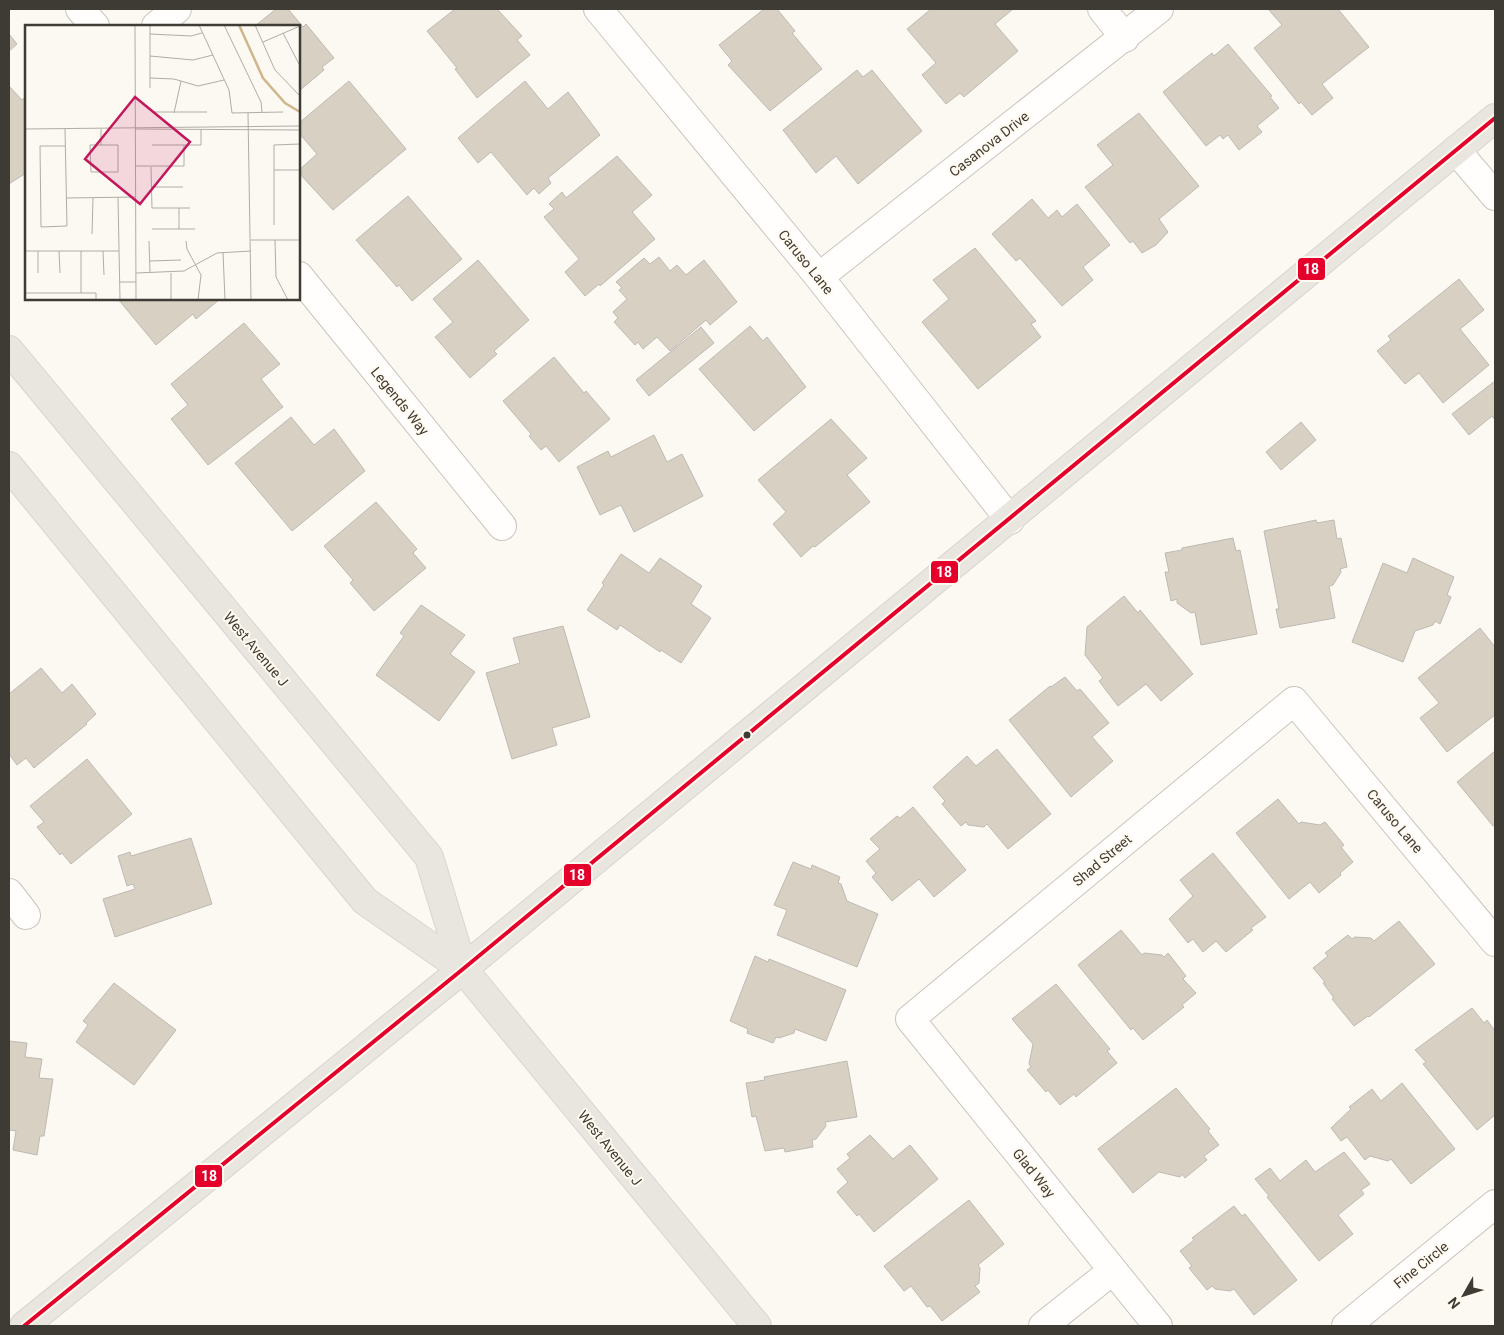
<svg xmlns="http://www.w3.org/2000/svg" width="1504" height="1335" viewBox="0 0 1504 1335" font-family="Roboto,sans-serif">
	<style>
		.building { fill: #d8d0c2; stroke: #bebab4 }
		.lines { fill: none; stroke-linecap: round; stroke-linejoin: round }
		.minor-casing { stroke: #c9c5bf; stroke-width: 30 }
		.primary-casing { stroke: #d8d5d2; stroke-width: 30 }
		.minor { stroke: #fffefd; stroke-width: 28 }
		.primary { stroke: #e9e5df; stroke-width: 28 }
		.bus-1-casing { stroke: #fff9ef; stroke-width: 8 }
		.bus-1 { stroke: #e4002b; stroke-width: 4 }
		.bus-dot { fill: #3e3b34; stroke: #fff9ef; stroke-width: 2 }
		.labels { text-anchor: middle; stroke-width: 4; stroke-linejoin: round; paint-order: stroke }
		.street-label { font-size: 14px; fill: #3e3b34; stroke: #fff9ef }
		.inset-river { fill: none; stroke: #d0b68b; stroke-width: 2.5 }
		.inset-road { fill: none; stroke: #b0aca6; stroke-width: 1 }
		.view { fill: #c2185b; fill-opacity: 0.15; stroke: #c2185b; stroke-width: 2.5 }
		.inset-edge { fill: none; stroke: #3e3b34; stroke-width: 2.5 }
		.line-badge { stroke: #fff9ef; stroke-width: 2 }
		.badge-label { font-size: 14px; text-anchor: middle; font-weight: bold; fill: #fff }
	</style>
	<rect width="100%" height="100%" fill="#fcf8f2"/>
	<g class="building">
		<path d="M276 9H288L303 27 306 24 334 58 322 67 324 70 299 91V26H255Z"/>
		<path d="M455 9H497L522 36 517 40 530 55 477 98 455 69 457 68 427 31Z"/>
		<path d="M764 9H777L795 31 792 33 822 69 770 111 728 65 732 61 719 45Z"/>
		<path d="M931 9H1013L995 24 1018 51 964 97 960 93 946 104 922 75 936 63 907 29Z"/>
		<path d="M1268 9H1338L1369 47 1322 84 1333 98 1312 115 1301 102 1299 104 1254 48 1282 25Z"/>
		<path d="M9 34 17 44 9 51Z"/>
		<path d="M1228 44 1272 96 1270 97 1279 108 1257 126 1262 132 1239 150 1228 135 1223 139 1220 135 1206 146 1163 92 1212 53 1214 56Z"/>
		<path d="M857 70 863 77 872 70 922 131 858 184 836 156 816 173 783 130Z"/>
		<path d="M349 81 406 149 333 210 299 173V170L317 154 299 133V123Z"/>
		<path d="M525 81 548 109 568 92 600 135 548 178 551 183 539 194 534 188 527 195 491 152 478 163 458 138Z"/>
		<path d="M9 86 22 100 26 96V173L9 184Z"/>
		<path d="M1139 113 1199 186 1159 219 1168 232 1156 245 1142 253 1133 241 1130 243 1085 187 1113 165 1097 145Z"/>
		<path d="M617 156 652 195 632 212 655 239 600 286 599 284 585 296 565 272 579 259 544 217 554 209 549 204 562 192 566 198Z"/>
		<path d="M408 196 462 259 412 301 399 285 397 287 356 240Z"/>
		<path d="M1032 199 1048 218 1057 210 1062 217 1077 204 1110 245 1083 267 1093 280 1062 306 1020 258 1016 261 992 234Z"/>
		<path d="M975 248 1036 321 1031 324 1041 337 978 389 922 322 949 299 933 280Z"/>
		<path d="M659 257 670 271 677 265 686 275 704 260 737 302 710 325 706 320 670 351 657 337 643 349 638 342 635 345 614 322 618 318 613 312 627 299 619 290 622 288 616 282 644 258 650 264Z"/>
		<path d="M478 260 529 320 494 351 497 354 470 378 435 337 453 322 433 299Z"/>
		<path d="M1459 279 1484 310 1460 329 1489 365 1443 403 1419 373 1405 384 1377 351 1391 340 1388 336Z"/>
		<path d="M118 299H220L196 319 193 314 156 345Z"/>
		<path d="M244 323 280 364 261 379 283 407 208 465 171 419 188 405 171 384Z"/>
		<path d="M750 326 763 341 767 337 806 387 754 431 699 369Z"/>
		<path d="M701 327 714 343 649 396 636 380Z"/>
		<path d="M554 357 584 393 586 391 610 419 559 462 546 446 541 450 529 436 531 434 503 401Z"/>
		<path d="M1495 381V420L1492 416 1469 435 1452 414Z"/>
		<path d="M291 417 314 445 334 429 365 471 292 531 235 463Z"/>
		<path d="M831 419 867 458 847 475 870 502 815 547 813 546 801 557 773 524 786 512 758 480Z"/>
		<path d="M1301 422 1316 440 1281 470 1266 452Z"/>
		<path d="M654 435 667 462 682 454 703 496 634 532 621 505 600 515 577 467 608 451 611 457Z"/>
		<path d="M376 502 417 549 413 553 426 568 374 611 350 583 353 580 324 546Z"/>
		<path d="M1316 520 1317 523 1334 520 1337 539 1341 538 1347 567 1340 569 1341 572 1333 585 1329 586 1335 618 1280 628 1276 609H1279L1264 531Z"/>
		<path d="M1233 538 1236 551 1240 550 1257 634 1201 645 1195 612 1191 613 1177 603V599L1171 601 1165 572H1169L1165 553 1182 550V548Z"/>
		<path d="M621 554 649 573 660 558 702 586 691 604 711 618 681 663 661 650 660 652 620 625 617 630 587 610 604 585 602 583Z"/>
		<path d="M1413 558 1454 577 1447 595 1451 597 1440 624 1435 621 1433 625 1415 631 1403 662 1352 642 1383 563 1407 573Z"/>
		<path d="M1124 596 1138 613 1140 610 1193 674 1161 701 1146 684 1118 706 1099 681 1103 678 1085 655 1087 627Z"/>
		<path d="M421 605 465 635 450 654 475 672 439 721 376 675 404 636 400 633Z"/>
		<path d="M563 626 590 717 552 728 557 745 512 759 486 673 520 663 513 638Z"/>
		<path d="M1480 628 1495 647V715L1447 752 1420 718 1439 703 1418 678Z"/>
		<path d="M41 668 62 693 72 684 96 714 86 723 87 724 34 768 26 758 17 765 9 754V694Z"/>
		<path d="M1065 677 1077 691 1080 689 1109 723 1092 737 1113 761 1071 797 1009 720 1050 686 1051 687Z"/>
		<path d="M997 749 1051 814 1008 849 987 824 984 827 968 825 966 822 961 826 942 804 945 801 933 787 967 756 976 766Z"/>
		<path d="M1495 751V825L1493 826 1457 782Z"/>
		<path d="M87 759 132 814 71 864 62 853 60 855 37 827 44 822 30 806Z"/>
		<path d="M1278 799 1299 824 1301 822 1320 825 1325 822 1344 845 1341 847 1353 862 1340 873 1341 875 1319 893 1310 882 1289 899 1236 833Z"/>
		<path d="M913 807 966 870 934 897 919 879 892 901 872 877 876 873 866 861 880 849 870 839 897 816 900 818Z"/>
		<path d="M191 838 212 904 115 937 103 899 135 889 133 884 127 886 118 856 130 852 131 856Z"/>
		<path d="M1213 853 1266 917 1251 928 1253 930 1226 952 1216 941 1203 952 1193 939 1188 943 1169 919 1193 896 1180 880Z"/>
		<path d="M793 862 811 869 812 865 840 877 838 883 841 884 847 901 878 914 857 967 777 935 787 910 774 905Z"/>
		<path d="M1399 921 1435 964 1369 1017 1368 1016 1354 1026 1332 999 1334 998 1323 983 1325 982 1313 968 1328 956 1325 953 1348 935 1352 939 1355 937 1371 938 1374 941Z"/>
		<path d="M1121 930 1142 955 1144 953 1162 955 1164 957 1168 953 1186 976 1183 979 1196 993 1182 1005 1184 1007 1143 1040 1133 1028 1131 1030 1078 965Z"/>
		<path d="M755 956 768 962 769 959 846 990 826 1041 795 1029 794 1033 779 1038 776 1037 773 1043 747 1033 748 1029 730 1021Z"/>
		<path d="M114 983 176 1030 134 1085 76 1042 88 1025 83 1021Z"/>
		<path d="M1056 984 1110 1049 1107 1051 1117 1063 1076 1097 1074 1094 1060 1105 1048 1090 1046 1092 1027 1070 1031 1067 1029 1064 1033 1044 1012 1019Z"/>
		<path d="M1472 1008 1484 1023 1487 1020 1495 1031V1115L1477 1130 1423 1064 1426 1062 1415 1050Z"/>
		<path d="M9 1041 27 1043 25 1057 42 1059 39 1078 53 1079 44 1136H40L37 1155 13 1150 16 1131 9 1130Z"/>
		<path d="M847 1061 857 1117 825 1122 826 1126 816 1139 812 1140 813 1147 785 1152 784 1148 765 1151 756 1116 752 1117 746 1083 765 1080 764 1077Z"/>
		<path d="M1402 1083 1455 1149 1411 1184 1391 1159 1388 1161 1370 1156 1365 1160 1347 1137 1341 1141 1331 1128 1351 1109 1349 1107 1372 1089 1381 1101Z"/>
		<path d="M1176 1088 1210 1129 1208 1131 1219 1145 1204 1156 1207 1160 1185 1178 1182 1174 1180 1177 1159 1172 1133 1193 1098 1149Z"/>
		<path d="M870 1135 893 1159 910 1145 938 1179 874 1232 859 1214 857 1216 837 1192 848 1182 837 1169 850 1158 847 1154Z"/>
		<path d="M1344 1152 1370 1184 1361 1190 1364 1194 1338 1215 1353 1234 1319 1261 1267 1197 1269 1196 1255 1179 1270 1168 1280 1181 1306 1160 1315 1172Z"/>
		<path d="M969 1200 1004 1244 978 1265 980 1268 979 1283 975 1286 980 1292 942 1321 930 1306 927 1307 911 1286 904 1291 884 1266Z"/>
		<path d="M1234 1206 1242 1216 1245 1214 1297 1280 1254 1315 1234 1289 1230 1291 1215 1289 1212 1286 1207 1290 1189 1268 1192 1266 1180 1251 1194 1240 1192 1238Z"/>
	</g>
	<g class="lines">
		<defs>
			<g id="minor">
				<path d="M80 9 95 26"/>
				<path d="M598 9 819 277 1010 520"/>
				<path d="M1102 9 1125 38"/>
				<path d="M156 26 177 9"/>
				<path d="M1456 150 1495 196"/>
				<path d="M299 276 502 526"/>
				<path d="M819 277 1159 9"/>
				<path d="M9 893 26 915"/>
				<path d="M1043 1326 1112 1271"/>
				<path d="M1158 1326 910 1019 1294 701 1495 942"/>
				<path d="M1346 1326 1495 1204"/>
			</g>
			<g id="primary">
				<path d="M9 350 429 857 463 969"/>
				<path d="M9 466 365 901 463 969 757 1326"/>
				<path d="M24 1326 463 969 1495 118"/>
			</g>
		</defs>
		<use href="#minor" class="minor-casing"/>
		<use href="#primary" class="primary-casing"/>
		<use href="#minor" class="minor"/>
		<use href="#primary" class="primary"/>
		<defs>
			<path id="bus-1" d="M24 1326 463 969 1495 118"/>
		</defs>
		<use href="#bus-1" class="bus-1-casing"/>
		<use href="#bus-1" class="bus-1"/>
	</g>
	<circle class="bus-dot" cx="747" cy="735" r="4.5"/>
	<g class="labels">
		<g class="street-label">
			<text transform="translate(989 144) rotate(-38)" y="5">Casanova Drive</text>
			<text transform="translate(806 262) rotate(51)" y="5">Caruso Lane</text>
			<text transform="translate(400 401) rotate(51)" y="5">Legends Way</text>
			<text transform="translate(256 649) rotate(50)" y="5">West Avenue J</text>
			<text transform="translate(1395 821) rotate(50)" y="5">Caruso Lane</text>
			<text transform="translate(1102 860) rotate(-40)" y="5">Shad Street</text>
			<text transform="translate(610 1148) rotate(51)" y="5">West Avenue J</text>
			<text transform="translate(1034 1173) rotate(51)" y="5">Glad Way</text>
			<text transform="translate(1421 1265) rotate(-39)" y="5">Fine Circle</text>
		</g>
	</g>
	<g transform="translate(25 25)">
		<rect width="275" height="275" fill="#fcf8f2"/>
		<path class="inset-river" d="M214 0 238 53 260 78 275 87"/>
		<path class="inset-road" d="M110 0 111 275M174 0 204 65 207 88 258 87M199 0 236 77 237 87M230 0 250 45 275 71M258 8 275 41M125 9 166 11 177 8M238 17 275 1M125 31 168 35 188 30M125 53 149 54 173 61 199 55M125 63V0M127 87H182M149 88 156 56M223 88 226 275M0 104 275 101M110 104 275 105M65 120H93V147H66ZM76 120V104M127 120H176V104M40 121H15L16 202 42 201 40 104M110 141H159V120M126 142 127 183H165M249 145H275M275 145V243M0 158V275M126 162H158M93 172 95 275M42 173 110 172M154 183V204M249 200V120L275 119M127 204H170M67 209 68 173M226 215H274M250 215 251 252 263 275M124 216 125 248M161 216 162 224 176 250 173 275M0 226H94M13 226V248M34 226 35 248M78 226 79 250M198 227 200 275M124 236 156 235M111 248 159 246 192 228 226 226M146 248V275M95 257H111M0 268H71V275M56 268V226"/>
		<path class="view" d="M110 72 165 117 115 179 60 134Z"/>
		<rect width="275" height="275" class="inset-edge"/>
	</g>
	<g class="line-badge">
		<rect x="1297" y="257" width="29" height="24" rx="5" fill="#e4002b"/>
		<rect x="930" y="560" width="29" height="24" rx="5" fill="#e4002b"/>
		<rect x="563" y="863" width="29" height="24" rx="5" fill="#e4002b"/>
		<rect x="194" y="1164" width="29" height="24" rx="5" fill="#e4002b"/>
	</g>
	<g class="badge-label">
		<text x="1311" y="274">18</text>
		<text x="944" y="577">18</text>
		<text x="577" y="880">18</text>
		<text x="209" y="1181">18</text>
	</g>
	<rect width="1504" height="1335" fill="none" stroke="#3e3b34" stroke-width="20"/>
	<g transform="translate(1464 1295) rotate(231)" stroke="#fff9ef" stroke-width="4" paint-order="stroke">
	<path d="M0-4L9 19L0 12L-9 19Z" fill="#3e3b34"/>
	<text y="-8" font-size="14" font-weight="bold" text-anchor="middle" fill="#3e3b34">N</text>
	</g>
</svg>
